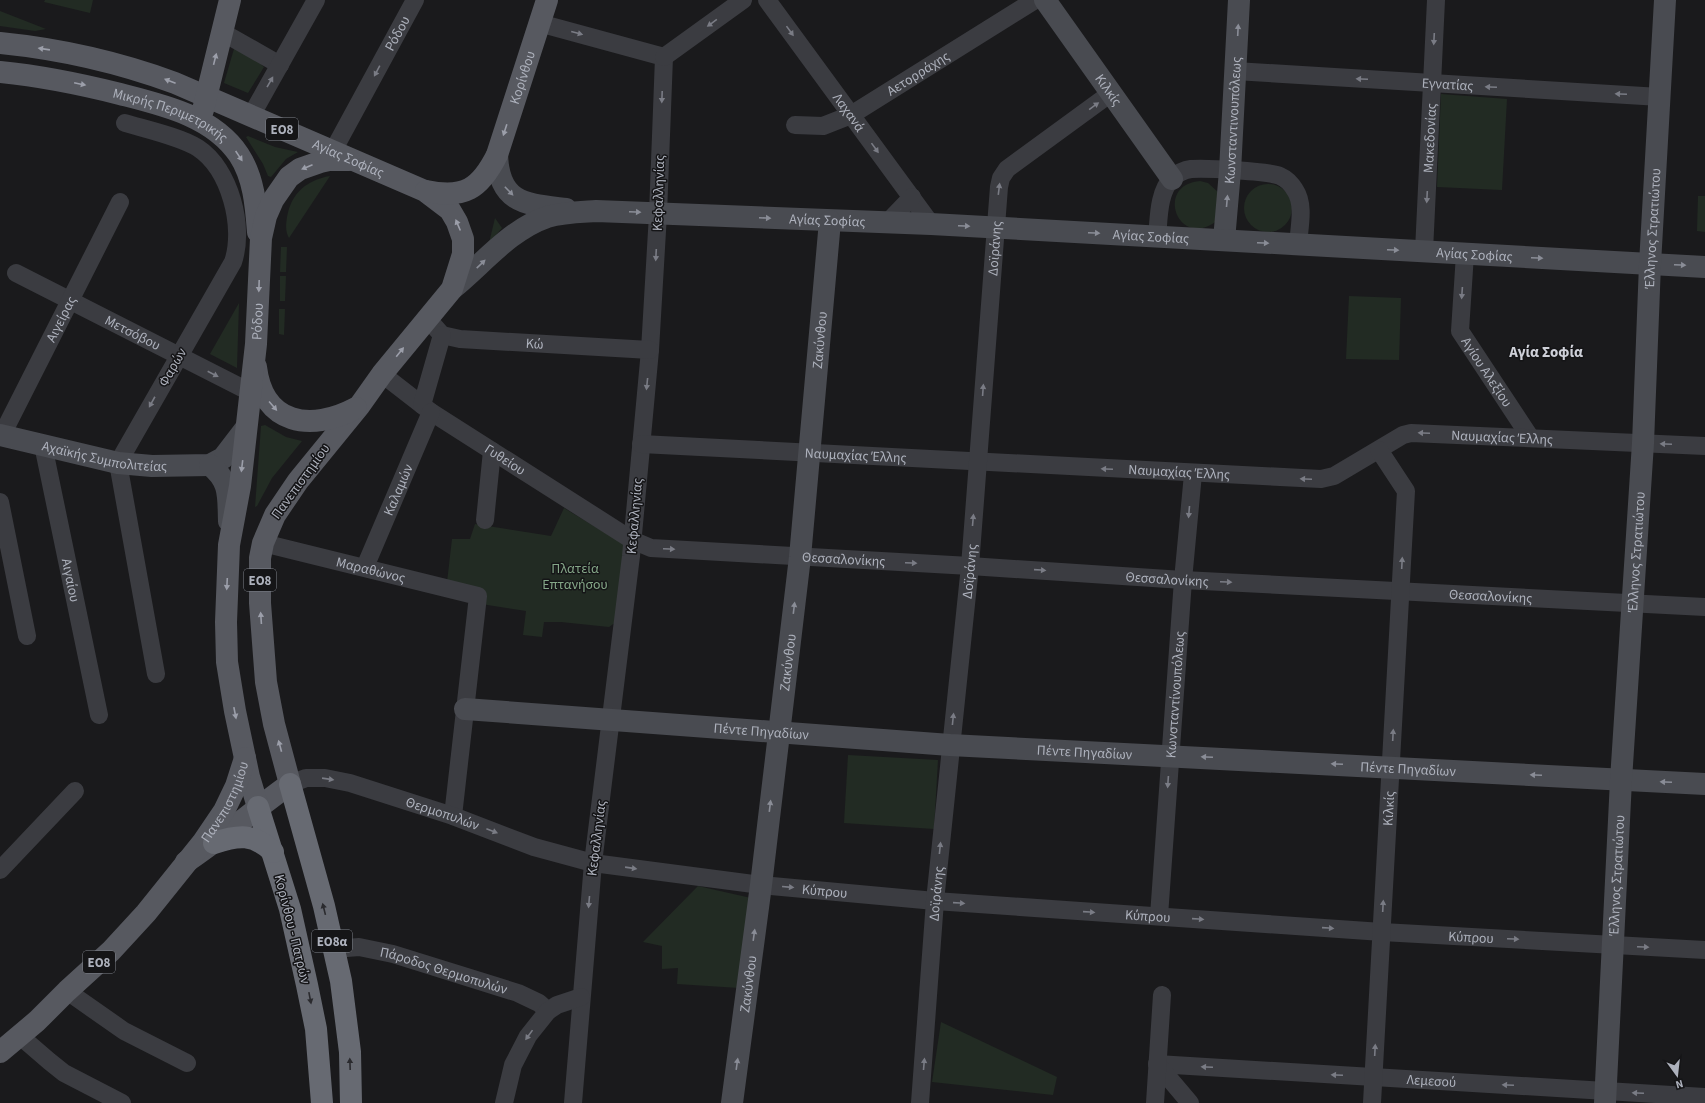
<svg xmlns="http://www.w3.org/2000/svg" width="1705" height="1103" viewBox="0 0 1705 1103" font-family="'Source Sans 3',sans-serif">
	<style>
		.green { fill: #222b23 }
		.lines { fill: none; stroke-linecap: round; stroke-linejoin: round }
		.street { stroke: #3b3c41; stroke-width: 18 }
		.secondary { stroke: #494b51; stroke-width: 22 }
		.primary { stroke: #575960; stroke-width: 22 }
		.highway { stroke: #676a72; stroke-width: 22 }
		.oneway { fill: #7a7c85 }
		.oneway2 { fill: #8a8d97 }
		.oneway3 { fill: #9c9faa }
		.oneway4 { fill: #2a2a2e }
		.labels { text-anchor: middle; stroke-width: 3; stroke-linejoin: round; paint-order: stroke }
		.shield { fill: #151517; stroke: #7f828a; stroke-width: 1 }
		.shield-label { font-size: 13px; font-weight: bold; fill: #adb1bc }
		.street-label { font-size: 14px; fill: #adb1bc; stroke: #151517 }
		.park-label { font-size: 14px; fill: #84a687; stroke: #151517 }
		.neighbourhood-label { font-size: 15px; font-weight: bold; fill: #ced0d8; stroke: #151517 }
	</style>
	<rect width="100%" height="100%" fill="#1a1a1c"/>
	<g class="green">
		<path d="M45 0H93L90 13 44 2Z"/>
		<path d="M0 11 46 29 35 31 0 26Z"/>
		<path d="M236 42 264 67 248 93 224 83Z"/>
		<path d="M1441 94 1507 99 1502 190 1437 187Z"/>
		<path d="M248 136 275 147 298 152 286 159 271 177 268 176 263 164 246 137Z"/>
		<path d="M330 176 289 238C285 231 286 224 287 217 291 193 307 180 330 176Z"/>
		<path d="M1200 181 1208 183 1219 193 1215 222C1178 249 1154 185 1200 181Z"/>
		<circle cx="1268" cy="208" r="24"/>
		<path d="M1698 196H1705V232L1697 231Z"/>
		<path d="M495 218 502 228 489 243Z"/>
		<path d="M281 247H287L286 272H280Z"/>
		<path d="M280 276H286L285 301H280Z"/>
		<path d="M1349 296 1401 298 1399 360 1346 359Z"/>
		<path d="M239 303 237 368 210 354Z"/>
		<path d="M279 309H285L284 335 279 334Z"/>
		<path d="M265 425 286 437 302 441 272 478 257 506 255 507 261 426Z"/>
		<path d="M564 508 627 546 619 620 609 627 561 622H544L542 637 523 635 526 611 481 604 447 582 452 539H470L475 524 551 536Z"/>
		<path d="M848 755 938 760 934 829 844 823Z"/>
		<path d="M698 886 751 898 739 988 677 984 678 968 662 969V946L643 942Z"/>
		<path d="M941 1022 1057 1077 1053 1095 932 1082Z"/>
	</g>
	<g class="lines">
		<g class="street">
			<path id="s1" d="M767 0 931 224"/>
			<path d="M539 23 664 57 658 214 650 350 631 556 593 863 573 1103"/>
			<path d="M222 32 280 65"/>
			<path d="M664 57 743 0"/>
			<path id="s2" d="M1235 71 1660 97"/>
			<path d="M251 116 316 0"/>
			<path d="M125 123C145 129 181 137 198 148 230 169 245 227 233 262L118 463 156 674"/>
			<path id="s3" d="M795 125 823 126 851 115 1035 0"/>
			<path id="s4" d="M333 151 415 0"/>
			<path d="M887 223 912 197"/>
			<path d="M1157 237C1159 218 1158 193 1172 178 1178 173 1184 170 1191 169 1206 168 1268 171 1280 176 1287 179 1292 185 1295 190 1305 205 1299 228 1298 245"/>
			<path id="s5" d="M1424 251 1436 0"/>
			<path id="s6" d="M1465 254 1460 331 1530 437"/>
			<path id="s7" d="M16 273 250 392"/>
			<path id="s8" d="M427 318 442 335 460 339 650 350"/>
			<path id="s9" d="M382 374 431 412 632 540 651 548 970 566 1183 580 1705 607"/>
			<path d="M422 405 442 335"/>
			<path id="s10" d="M2 435 120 202"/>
			<path id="s11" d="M641 444 1321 479 1334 476 1403 435 1411 433 1705 446"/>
			<path id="s12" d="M43 445 99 715"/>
			<path d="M0 502 27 636"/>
			<path d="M485 520 492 451"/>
			<path id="s13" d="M263 543 478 596 453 816"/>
			<path id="s14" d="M365 567 431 412"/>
			<path id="s15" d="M290 784 306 778H325L350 783 453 816 534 847 593 863 761 885 935 901 1382 932 1705 950"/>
			<path d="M0 870 75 791"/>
			<path id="s16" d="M1159 916 1183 580 1193 474"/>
			<path id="s17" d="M334 949 359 947 393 954 518 993 539 1003 548 1011"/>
			<path d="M67 991 124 1031 187 1063"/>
			<path d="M20 1036 49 1061 64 1073 122 1103"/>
			<path id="s18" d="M1157 1064 1705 1097"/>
			<path d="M1157 1064 1190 1103"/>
			<path d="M504 1103 513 1065 528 1036 548 1011 557 1005 581 997"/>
			<path id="s19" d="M920 1103 935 901 970 566 999 187 1001 178 1007 169 1111 93"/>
			<path d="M1155 1103 1162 995"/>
			<path id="s20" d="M1372 1103 1406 491 1379 450"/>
		</g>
		<g class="secondary">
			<path id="s21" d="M1045 0 1172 179"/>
			<path d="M497 155C499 204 526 204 566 209"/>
			<path id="s22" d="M1224 240 1230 171 1239 0"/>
			<path id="s23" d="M452 289C482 265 509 230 547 217 563 212 579 212 596 211L931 224 1705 267"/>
			<path id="s24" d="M0 435 118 463 152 466 210 465 223 458 246 428"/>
			<path d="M210 465C231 482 228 497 229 521"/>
			<path id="s25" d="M465 709 950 745 1705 784"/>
			<path id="s26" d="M732 1103 761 885 800 557 830 221"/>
			<path id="s27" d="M1605 1103 1621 780 1643 443 1650 264 1665 0"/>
		</g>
		<g class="primary">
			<path id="s28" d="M0 43C60 49 118 62 175 83L425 191 450 210 457 222 463 239V254L452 289 382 374 360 405 298 481 275 515 263 543 260 558V603L266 682 274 724 290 784C255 809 222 838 186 862"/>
			<path id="s29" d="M0 72C41 76 80 84 120 94 163 105 213 116 239 155 254 178 256 206 258 232"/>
			<path d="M203 110 230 0"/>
			<path id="s30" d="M426 191C464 199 480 189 497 155L547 0"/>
			<path d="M256 367C263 425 311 432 356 408"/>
			<path id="s31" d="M258 807 249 777 235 711 227 662 226 622 229 545 240 486 256 344 261 238 266 216 273 200 289 177 300 169 320 162 329 160H349"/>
			<path id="s32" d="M0 1052 37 1021 67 991 111 951 146 913 203 842 224 811 236 786 245 758"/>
		</g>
		<g class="highway">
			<path d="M290 784 324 906 341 981 350 1052 351 1103"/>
			<path d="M258 807 290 909 307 985 316 1029 322 1103"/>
			<path d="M214 843C238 835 254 833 273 852"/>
		</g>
	</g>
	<defs><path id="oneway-solid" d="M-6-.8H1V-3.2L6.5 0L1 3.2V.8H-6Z"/></defs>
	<g class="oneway">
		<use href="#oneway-solid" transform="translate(712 23) rotate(144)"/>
		<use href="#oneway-solid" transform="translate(790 31) rotate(54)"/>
		<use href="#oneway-solid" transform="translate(577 33) rotate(15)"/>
		<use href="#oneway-solid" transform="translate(1434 39) rotate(93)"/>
		<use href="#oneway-solid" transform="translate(377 71) rotate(118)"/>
		<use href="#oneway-solid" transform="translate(1362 79) rotate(-177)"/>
		<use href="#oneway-solid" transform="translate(270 82) rotate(-60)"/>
		<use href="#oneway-solid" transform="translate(1491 87) rotate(-177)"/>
		<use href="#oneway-solid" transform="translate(1621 94) rotate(-177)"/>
		<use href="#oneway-solid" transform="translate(662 97) rotate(92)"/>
		<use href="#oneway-solid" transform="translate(1094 106) rotate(-36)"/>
		<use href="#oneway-solid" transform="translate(875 148) rotate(54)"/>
		<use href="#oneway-solid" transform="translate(999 189) rotate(-83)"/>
		<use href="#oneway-solid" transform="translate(1427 197) rotate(93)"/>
		<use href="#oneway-solid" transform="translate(656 255) rotate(93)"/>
		<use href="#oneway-solid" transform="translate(1462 293) rotate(94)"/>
		<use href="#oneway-solid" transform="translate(213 374) rotate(27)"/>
		<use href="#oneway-solid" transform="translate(647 384) rotate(96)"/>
		<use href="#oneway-solid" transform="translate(983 390) rotate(-86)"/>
		<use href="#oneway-solid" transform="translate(152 402) rotate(119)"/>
		<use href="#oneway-solid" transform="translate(1424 433) rotate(-178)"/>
		<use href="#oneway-solid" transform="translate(1666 444) rotate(-177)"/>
		<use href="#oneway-solid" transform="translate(1107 469) rotate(-177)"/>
		<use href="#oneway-solid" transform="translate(1306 479) rotate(-177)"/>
		<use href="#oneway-solid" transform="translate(1189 512) rotate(95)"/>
		<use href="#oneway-solid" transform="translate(973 520) rotate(-85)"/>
		<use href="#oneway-solid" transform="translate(669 549) rotate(3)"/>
		<use href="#oneway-solid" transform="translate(911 563) rotate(3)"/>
		<use href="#oneway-solid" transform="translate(1402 563) rotate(-87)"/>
		<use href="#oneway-solid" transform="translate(1040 570) rotate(4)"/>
		<use href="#oneway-solid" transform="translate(1226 582) rotate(3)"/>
		<use href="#oneway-solid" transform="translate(953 719) rotate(-84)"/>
		<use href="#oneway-solid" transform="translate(1393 735) rotate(-87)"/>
		<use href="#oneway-solid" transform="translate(328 779) rotate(8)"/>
		<use href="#oneway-solid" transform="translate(1168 782) rotate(94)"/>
		<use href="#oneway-solid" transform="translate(492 831) rotate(21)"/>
		<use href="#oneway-solid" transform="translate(940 848) rotate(-84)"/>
		<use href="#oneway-solid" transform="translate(631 868) rotate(8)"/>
		<use href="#oneway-solid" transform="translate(788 887) rotate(5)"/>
		<use href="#oneway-solid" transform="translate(589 902) rotate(95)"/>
		<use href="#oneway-solid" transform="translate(959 903) rotate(4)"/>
		<use href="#oneway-solid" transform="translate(1383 906) rotate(-87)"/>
		<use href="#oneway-solid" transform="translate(1089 912) rotate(4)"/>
		<use href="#oneway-solid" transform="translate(1198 919) rotate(4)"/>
		<use href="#oneway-solid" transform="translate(1328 928) rotate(4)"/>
		<use href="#oneway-solid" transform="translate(1513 939) rotate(3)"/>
		<use href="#oneway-solid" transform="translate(1643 947) rotate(3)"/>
		<use href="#oneway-solid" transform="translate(529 1035) rotate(126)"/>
		<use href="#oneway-solid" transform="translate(1375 1050) rotate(-87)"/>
		<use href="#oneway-solid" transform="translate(924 1064) rotate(-85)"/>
		<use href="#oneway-solid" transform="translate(1207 1067) rotate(-177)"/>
		<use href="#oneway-solid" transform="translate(1337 1075) rotate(-177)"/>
		<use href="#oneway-solid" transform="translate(1508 1085) rotate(-177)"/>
		<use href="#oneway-solid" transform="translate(1638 1093) rotate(-177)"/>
	</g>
	<g class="oneway2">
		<use href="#oneway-solid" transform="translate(1238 30) rotate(-87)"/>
		<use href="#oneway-solid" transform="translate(509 191) rotate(46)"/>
		<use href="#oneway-solid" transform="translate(1227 201) rotate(-85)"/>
		<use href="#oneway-solid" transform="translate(635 212) rotate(3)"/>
		<use href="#oneway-solid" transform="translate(765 218) rotate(2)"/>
		<use href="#oneway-solid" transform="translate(964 226) rotate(3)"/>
		<use href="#oneway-solid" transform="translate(1094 233) rotate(3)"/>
		<use href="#oneway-solid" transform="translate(1263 243) rotate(3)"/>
		<use href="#oneway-solid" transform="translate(1393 250) rotate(3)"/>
		<use href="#oneway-solid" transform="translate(1537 258) rotate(3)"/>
		<use href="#oneway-solid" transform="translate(481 264) rotate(-44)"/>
		<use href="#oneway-solid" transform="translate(1680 265) rotate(3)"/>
		<use href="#oneway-solid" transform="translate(794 608) rotate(-83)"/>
		<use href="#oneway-solid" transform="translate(1207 757) rotate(-177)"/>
		<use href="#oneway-solid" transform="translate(1337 764) rotate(-177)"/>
		<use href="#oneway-solid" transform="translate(1536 775) rotate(-177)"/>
		<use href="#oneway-solid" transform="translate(1666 782) rotate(-177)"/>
		<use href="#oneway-solid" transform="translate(770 806) rotate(-83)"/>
		<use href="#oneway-solid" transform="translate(754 935) rotate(-82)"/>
		<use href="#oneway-solid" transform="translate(737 1064) rotate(-82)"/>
	</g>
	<g class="oneway3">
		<use href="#oneway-solid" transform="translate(44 49) rotate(-172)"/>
		<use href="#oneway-solid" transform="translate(215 59) rotate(-76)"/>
		<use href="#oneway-solid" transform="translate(170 81) rotate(-159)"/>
		<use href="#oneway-solid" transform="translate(80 84) rotate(12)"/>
		<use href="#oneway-solid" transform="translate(505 130) rotate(108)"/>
		<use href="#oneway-solid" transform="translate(239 156) rotate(56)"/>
		<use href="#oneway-solid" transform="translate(307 167) rotate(157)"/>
		<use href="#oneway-solid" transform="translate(458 225) rotate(-113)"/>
		<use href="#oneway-solid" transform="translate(259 286) rotate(92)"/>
		<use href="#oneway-solid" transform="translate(400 352) rotate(-51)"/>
		<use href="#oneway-solid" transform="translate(273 406) rotate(49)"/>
		<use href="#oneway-solid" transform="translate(242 466) rotate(97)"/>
		<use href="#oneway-solid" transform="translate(227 584) rotate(93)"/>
		<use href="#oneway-solid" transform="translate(261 618) rotate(-94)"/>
		<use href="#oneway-solid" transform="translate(235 713) rotate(79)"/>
		<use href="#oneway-solid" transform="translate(280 746) rotate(-105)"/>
	</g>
	<g class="oneway4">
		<use href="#oneway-solid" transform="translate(324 909) rotate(-104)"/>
		<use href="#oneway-solid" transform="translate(310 998) rotate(79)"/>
		<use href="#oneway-solid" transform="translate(350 1064) rotate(-92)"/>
	</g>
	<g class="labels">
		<g class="shield">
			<rect x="266" y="118" width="32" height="22" rx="3"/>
			<rect x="244" y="569" width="32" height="22" rx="3"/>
			<rect x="312" y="930" width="40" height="22" rx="3"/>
			<rect x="83" y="951" width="32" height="22" rx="3"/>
		</g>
		<g class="shield-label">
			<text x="282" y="134">ΕΟ8</text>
			<text x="260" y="585">ΕΟ8</text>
			<text x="332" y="946">ΕΟ8α</text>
			<text x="99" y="967">ΕΟ8</text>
		</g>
		<g class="street-label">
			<text dy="5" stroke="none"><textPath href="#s4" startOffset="134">Ρόδου</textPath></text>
			<text dy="5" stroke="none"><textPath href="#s3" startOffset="137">Αετορράχης</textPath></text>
			<text dy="5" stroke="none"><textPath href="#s30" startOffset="170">Κορίνθου</textPath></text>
			<text dy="5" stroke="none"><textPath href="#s2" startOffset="213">Εγνατίας</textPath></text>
			<text dy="5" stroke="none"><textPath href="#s21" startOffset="110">Κιλκίς</textPath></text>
			<text dy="5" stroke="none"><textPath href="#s1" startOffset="139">Λαχανά</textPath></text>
			<text dy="5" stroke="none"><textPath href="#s29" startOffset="177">Μικρής Περιμετρικής</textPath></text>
			<text dy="5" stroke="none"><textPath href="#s22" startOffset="120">Κωνσταντινουπόλεως</textPath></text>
			<text dy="5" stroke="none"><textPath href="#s5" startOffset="113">Μακεδονίας</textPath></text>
			<text dy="5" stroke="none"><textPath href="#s28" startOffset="369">Αγίας Σοφίας</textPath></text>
			<text transform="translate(658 193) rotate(-88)" y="5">Κεφαλληνίας</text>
			<text dy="5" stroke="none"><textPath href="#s23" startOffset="401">Αγίας Σοφίας</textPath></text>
			<text dy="5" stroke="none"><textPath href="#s27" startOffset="876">Έλληνος Στρατιώτου</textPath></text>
			<text dy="5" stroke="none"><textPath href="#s23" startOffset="725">Αγίας Σοφίας</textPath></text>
			<text dy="5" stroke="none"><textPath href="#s19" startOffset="858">Δοϊράνης</textPath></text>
			<text dy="5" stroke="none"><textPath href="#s23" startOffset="1049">Αγίας Σοφίας</textPath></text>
			<text dy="5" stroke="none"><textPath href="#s10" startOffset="130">Αιγείρας</textPath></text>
			<text dy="5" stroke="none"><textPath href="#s31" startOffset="491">Ρόδου</textPath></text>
			<text dy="5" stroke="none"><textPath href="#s7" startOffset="131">Μετσόβου</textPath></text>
			<text dy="5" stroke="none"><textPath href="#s26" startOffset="768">Ζακύνθου</textPath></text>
			<text dy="5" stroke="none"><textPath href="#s8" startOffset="116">Κώ</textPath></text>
			<text transform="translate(172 367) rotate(-60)" y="5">Φαρών</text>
			<text dy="5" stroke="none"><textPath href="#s6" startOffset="126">Αγίου Αλεξίου</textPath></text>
			<text dy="5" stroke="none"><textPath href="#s11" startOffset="874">Ναυμαχίας Έλλης</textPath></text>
			<text dy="5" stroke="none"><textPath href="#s24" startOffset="107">Αχαϊκής Συμπολιτείας</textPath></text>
			<text dy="5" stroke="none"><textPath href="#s11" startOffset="215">Ναυμαχίας Έλλης</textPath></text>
			<text dy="5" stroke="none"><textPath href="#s9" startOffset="150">Γυθείου</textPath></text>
			<text dy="5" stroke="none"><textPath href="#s11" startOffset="539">Ναυμαχίας Έλλης</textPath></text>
			<text transform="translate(300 481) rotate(-54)" y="5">Πανεπιστημίου</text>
			<text dy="5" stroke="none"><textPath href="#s14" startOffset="84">Καλαμών</textPath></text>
			<text transform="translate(634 516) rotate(-85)" y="5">Κεφαλληνίας</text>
			<text dy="5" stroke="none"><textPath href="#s27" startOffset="552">Έλληνος Στρατιώτου</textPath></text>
			<text dy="5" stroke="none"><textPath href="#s9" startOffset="514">Θεσσαλονίκης</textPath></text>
			<text dy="5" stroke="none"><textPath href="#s13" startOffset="111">Μαραθώνος</textPath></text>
			<text dy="5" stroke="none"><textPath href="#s19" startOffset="534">Δοϊράνης</textPath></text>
			<text dy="5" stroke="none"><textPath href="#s9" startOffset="838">Θεσσαλονίκης</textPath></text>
			<text dy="5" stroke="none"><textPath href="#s12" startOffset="138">Αιγαίου</textPath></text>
			<text dy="5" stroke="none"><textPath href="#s9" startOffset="1162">Θεσσαλονίκης</textPath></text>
			<text dy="5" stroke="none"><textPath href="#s26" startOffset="444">Ζακύνθου</textPath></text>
			<text dy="5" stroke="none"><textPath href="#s16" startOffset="222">Κωνσταντίνουπόλεως</textPath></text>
			<text dy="5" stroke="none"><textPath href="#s25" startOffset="297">Πέντε Πηγαδίων</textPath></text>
			<text dy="5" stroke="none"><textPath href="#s25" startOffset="621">Πέντε Πηγαδίων</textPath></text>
			<text dy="5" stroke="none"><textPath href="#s25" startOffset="945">Πέντε Πηγαδίων</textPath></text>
			<text dy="5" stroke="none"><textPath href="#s32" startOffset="339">Πανεπιστημίου</textPath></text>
			<text dy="5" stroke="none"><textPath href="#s20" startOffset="295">Κιλκίς</textPath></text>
			<text dy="5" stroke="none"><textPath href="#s15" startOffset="159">Θερμοπυλών</textPath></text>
			<text transform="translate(596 838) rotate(-83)" y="5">Κεφαλληνίας</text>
			<text dy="5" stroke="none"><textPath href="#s27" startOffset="228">Έλληνος Στρατιώτου</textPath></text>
			<text dy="5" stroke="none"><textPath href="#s15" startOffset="551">Κύπρου</textPath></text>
			<text dy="5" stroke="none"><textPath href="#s19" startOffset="210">Δοϊράνης</textPath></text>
			<text dy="5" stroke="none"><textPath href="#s15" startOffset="875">Κύπρου</textPath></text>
			<text transform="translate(293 929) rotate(76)" y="5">Κορίνθου - Πατρών</text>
			<text dy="5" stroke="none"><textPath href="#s15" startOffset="1199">Κύπρου</textPath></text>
			<text dy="5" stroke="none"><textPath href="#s17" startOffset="113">Πάροδος Θερμοπυλών</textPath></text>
			<text dy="5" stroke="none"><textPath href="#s26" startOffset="120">Ζακύνθου</textPath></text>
			<text dy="5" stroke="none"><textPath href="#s18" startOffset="275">Λεμεσού</textPath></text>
		</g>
		<g class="park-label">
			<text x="575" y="573">Πλατεία<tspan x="575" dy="16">Επτανήσου</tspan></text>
		</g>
		<g class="neighbourhood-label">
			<text x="1546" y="357">Αγία Σοφία</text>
		</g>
	</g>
	<g transform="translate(1677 1075) rotate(165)" stroke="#151517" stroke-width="3" paint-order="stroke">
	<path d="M0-3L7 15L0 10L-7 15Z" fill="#adb1bc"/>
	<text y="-6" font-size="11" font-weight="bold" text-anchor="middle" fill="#adb1bc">N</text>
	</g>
</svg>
